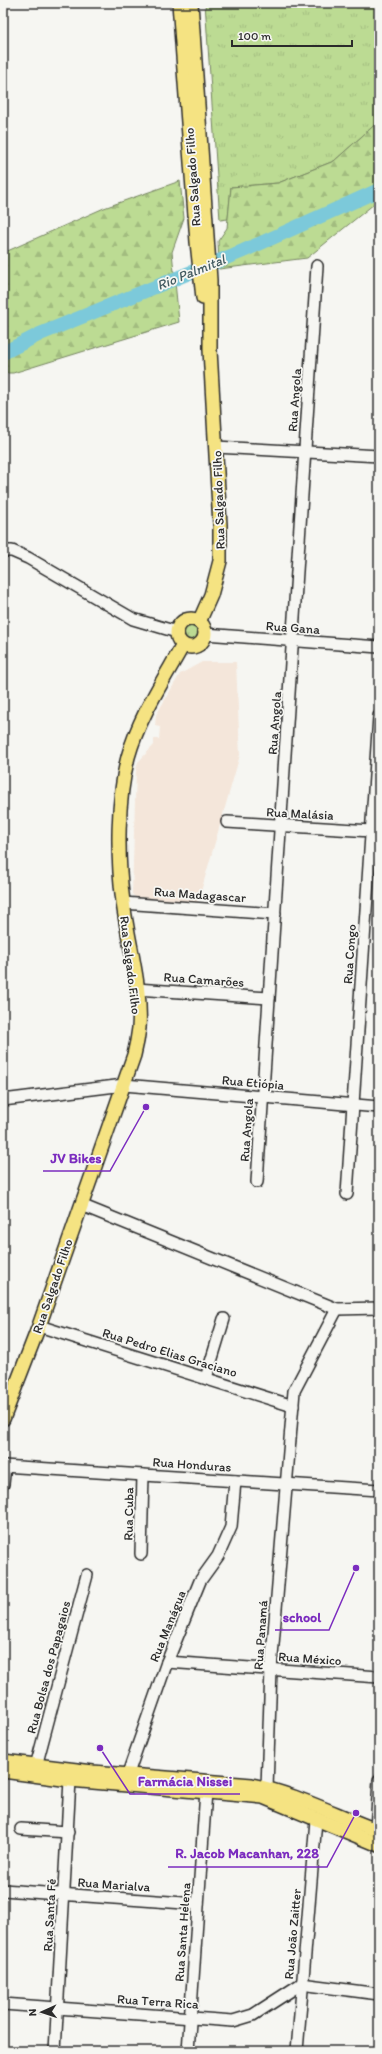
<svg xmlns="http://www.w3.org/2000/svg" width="382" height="2054" viewBox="0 0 382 2054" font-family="Itim,sans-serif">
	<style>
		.built { fill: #f4e6da }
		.grass { fill: url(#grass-tufts); stroke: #74835f }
		.forest { fill: url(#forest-firs); stroke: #74835f }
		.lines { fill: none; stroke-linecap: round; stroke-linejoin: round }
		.river { stroke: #7cc9da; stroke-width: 14 }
		.minor-casing { stroke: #2b2b2b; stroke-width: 14 }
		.major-casing { stroke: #2b2b2b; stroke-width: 16 }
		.minor { stroke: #f6f6f2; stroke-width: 11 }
		.major { stroke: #f5e382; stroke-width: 13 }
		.labels { text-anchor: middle; stroke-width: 3.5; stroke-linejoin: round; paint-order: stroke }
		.street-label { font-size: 13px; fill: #2b2b2b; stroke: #f6f6f2 }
		.water-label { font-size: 14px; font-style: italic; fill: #435a60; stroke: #f6f6f2 }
		.leader { fill: none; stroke: #7b2cbf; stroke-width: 1.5 }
		.callout-dot { fill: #7b2cbf; stroke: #f6f6f2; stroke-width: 1.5 }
		.callout-label { font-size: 14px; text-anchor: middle; font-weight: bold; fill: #7b2cbf; stroke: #f6f6f2; stroke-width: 3.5; stroke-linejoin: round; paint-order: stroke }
	</style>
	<defs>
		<pattern id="grass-tufts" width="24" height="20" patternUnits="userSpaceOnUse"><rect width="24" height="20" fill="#bcdb93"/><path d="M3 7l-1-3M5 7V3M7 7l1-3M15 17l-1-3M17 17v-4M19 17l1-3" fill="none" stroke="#a2bc7f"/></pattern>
		<pattern id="forest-firs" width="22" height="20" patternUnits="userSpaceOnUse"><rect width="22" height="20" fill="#bcdb93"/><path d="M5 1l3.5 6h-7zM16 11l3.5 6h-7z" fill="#a2bc7f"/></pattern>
	</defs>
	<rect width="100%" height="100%" fill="#f6f6f2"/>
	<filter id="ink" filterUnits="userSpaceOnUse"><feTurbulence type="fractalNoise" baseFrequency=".025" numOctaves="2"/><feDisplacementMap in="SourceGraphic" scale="8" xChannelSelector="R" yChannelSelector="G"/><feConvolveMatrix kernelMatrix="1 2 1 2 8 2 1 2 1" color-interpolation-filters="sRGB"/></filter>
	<g filter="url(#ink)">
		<path class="built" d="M202 662H236L240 755 198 902 135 897 132 894 136 770 138 762 154 745V739H159L160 727 155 726 156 715 180 674Z"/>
		<g class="grass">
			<path d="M205 3H367L379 7V121L334 161 278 183 231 187 228 219 220 220Z"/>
			<circle cx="191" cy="634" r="8"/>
		</g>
		<g class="forest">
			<path d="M379 121V200L307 258 219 269 218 241 227 228 231 187 278 183 334 161Z"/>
			<path d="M180 181 184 218 172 252 179 322 13 373H3V253L104 208Z"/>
		</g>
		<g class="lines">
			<path class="river" d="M3 353 40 334 243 251 379 190"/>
			<defs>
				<g id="minor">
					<path d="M216 447 379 456"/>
					<path d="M3 551H12L28 558 133 619 177 632"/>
					<path d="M205 634 379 647"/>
					<path d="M227 822 371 831"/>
					<path d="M123 903 275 914"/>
					<path d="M136 989 269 998"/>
					<path d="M3 1100 124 1085 379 1107"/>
					<path d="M257 1182 317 266"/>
					<path d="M347 1194 379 716"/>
					<path d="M81 1205 337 1309 379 1308"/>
					<path d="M39 1326 293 1406"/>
					<path d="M206 1378 224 1319"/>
					<path d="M3 1466 379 1490"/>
					<path d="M3 1484 5 1466"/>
					<path d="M141 1554 143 1475"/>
					<path d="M167 1662 379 1677"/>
					<path d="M36 1766 87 1575"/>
					<path d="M125 1782 167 1662 200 1581 218 1556 231 1527 235 1481"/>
					<path d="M267 1788 271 1669 294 1391 337 1309"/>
					<path d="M21 1829 68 1832"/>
					<path d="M376 1830 379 1780"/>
					<path d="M3 1890 198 1904"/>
					<path d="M301 1984 379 1994"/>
					<path d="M3 2004 233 2021 253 2015 301 1984"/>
					<path d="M55 2051 70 1780"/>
					<path d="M188 2051 206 1791"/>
					<path d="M297 2051 316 1820"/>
				</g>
				<g id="major">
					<path d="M179 3 197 242 203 298"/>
					<path d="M191 3 210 280V350L220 525V561L211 595 199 622"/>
					<circle cx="191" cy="633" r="14"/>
					<path d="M3 1419 39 1326 134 1055C136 1047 138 1037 139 1028 142 987 128 943 123 902 117 857 117 800 128 757 139 717 163 681 183 645"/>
					<path d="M3 1761 93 1772 252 1785C297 1794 337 1816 379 1831"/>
					<path d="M3 1771 70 1780 263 1797 379 1845"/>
				</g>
			</defs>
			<use href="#minor" class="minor-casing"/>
			<use href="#major" class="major-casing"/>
			<use href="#minor" class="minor"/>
			<use href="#major" class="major"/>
		</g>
	</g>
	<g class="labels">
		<g class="street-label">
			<text transform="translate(192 177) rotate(-94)" y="5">Rua Salgado Filho</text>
			<text transform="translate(294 400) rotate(-86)" y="5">Rua Angola</text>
			<text transform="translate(218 500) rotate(-92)" y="5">Rua Salgado Filho</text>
			<text transform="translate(293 627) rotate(4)" y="5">Rua Gana</text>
			<text transform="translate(274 723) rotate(-86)" y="5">Rua Angola</text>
			<text transform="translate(300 813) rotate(3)" y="5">Rua Malásia</text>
			<text transform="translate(200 894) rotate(4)" y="5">Rua Madagascar</text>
			<text transform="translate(349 954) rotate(-86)" y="5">Rua Congo</text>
			<text transform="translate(131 965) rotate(83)" y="5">Rua Salgado Filho</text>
			<text transform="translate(204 979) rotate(4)" y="5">Rua Camarões</text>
			<text transform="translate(253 1082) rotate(5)" y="5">Rua Etiópia</text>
			<text transform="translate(246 1130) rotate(-86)" y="5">Rua Angola</text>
			<text transform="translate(52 1286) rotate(-71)" y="5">Rua Salgado Filho</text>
			<text transform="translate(170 1352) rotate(17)" y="5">Rua Pedro Elias Graciano</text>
			<text transform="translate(192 1464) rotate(4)" y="5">Rua Honduras</text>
			<text transform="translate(128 1514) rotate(-89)" y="5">Rua Cuba</text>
			<text transform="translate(167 1626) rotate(-68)" y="5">Rua Manágua</text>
			<text transform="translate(260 1635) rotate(-86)" y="5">Rua Panamá</text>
			<text transform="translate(310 1658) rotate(4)" y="5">Rua México</text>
			<text transform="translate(48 1667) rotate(-75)" y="5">Rua Bolsa dos Papagaios</text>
			<text transform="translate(114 1884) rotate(4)" y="5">Rua Marialva</text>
			<text transform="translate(49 1915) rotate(-87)" y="5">Rua Santa Fé</text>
			<text transform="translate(182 1932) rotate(-86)" y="5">Rua Santa Helena</text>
			<text transform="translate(292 1934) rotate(-85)" y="5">Rua João Zaitter</text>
			<text transform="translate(158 2001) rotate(4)" y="5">Rua Terra Rica</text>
		</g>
		<g class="water-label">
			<text transform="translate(191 272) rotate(-22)" y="5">Rio Palmital</text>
		</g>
	</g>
	<path class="leader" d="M146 1107L110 1171H43M356 1568L329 1630H275M100 1748L130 1794H240M356 1813L327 1867H168"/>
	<g class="callout-dot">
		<circle cx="146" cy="1107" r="4"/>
		<circle cx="356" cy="1568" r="4"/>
		<circle cx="100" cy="1748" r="4"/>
		<circle cx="356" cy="1813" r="4"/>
	</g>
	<g class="callout-label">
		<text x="76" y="1163">JV Bikes</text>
		<text x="302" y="1622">school</text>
		<text x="185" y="1786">Farmácia Nissei</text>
		<text x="247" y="1858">R. Jacob Macanhan, 228</text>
	</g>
	<rect width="382" height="2054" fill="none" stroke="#f6f6f2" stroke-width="16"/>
	<rect x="8" y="8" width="366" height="2038" fill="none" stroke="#2b2b2b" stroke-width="1.5" filter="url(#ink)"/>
	<g transform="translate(42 2012) rotate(267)" stroke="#f6f6f2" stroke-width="3" paint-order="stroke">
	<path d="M0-3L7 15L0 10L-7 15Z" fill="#2b2b2b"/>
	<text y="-6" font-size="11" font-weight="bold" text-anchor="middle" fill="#2b2b2b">N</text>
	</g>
	<path d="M232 40v6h120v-6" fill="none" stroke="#2b2b2b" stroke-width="2"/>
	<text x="238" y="40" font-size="12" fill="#2b2b2b" stroke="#f6f6f2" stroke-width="3" paint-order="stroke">100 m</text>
</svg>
